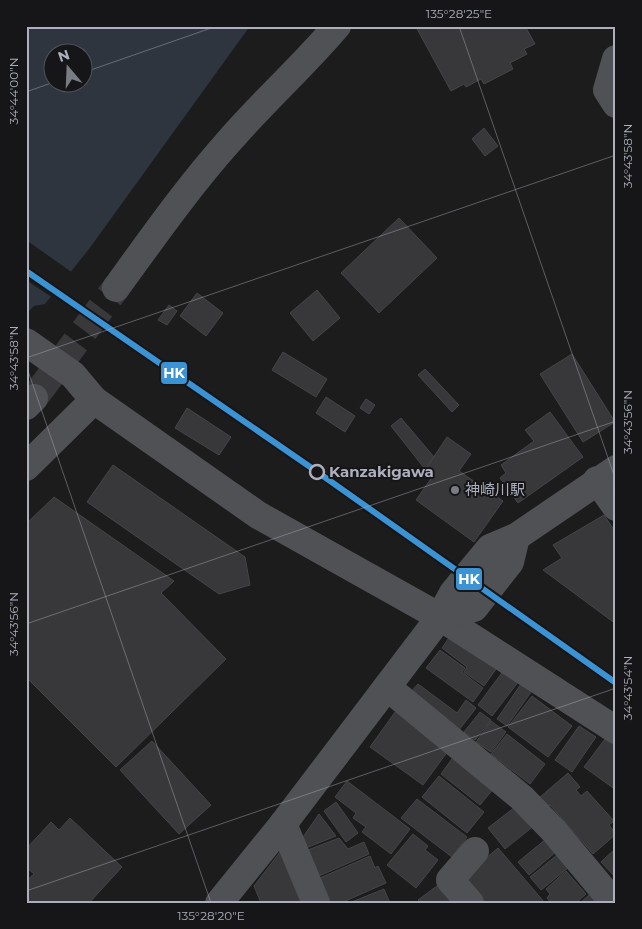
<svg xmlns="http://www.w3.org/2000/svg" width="642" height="929" viewBox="0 0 642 929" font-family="Montserrat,'Noto Sans JP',sans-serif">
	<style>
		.water { fill: #2e353f; fill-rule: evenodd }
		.pier { fill: #1c1c1c }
		.building { fill: #38383a; stroke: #454548 }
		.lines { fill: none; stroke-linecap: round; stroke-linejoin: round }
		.minor-tunnel { stroke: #39393c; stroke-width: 28; stroke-dasharray: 28 14; stroke-linecap: butt }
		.minor { stroke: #505155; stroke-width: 28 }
		.rail-1-casing { stroke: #161618; stroke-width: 10 }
		.rail-1 { stroke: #3b93d4; stroke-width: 6 }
		.ticks { fill: none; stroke: #adafbd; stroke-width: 1; stroke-opacity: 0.45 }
		.stop-dot { fill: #161618; stroke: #adafbd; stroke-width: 2.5 }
		.poi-dot { fill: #7a7c85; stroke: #161618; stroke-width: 2 }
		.labels { text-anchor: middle; stroke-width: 4; stroke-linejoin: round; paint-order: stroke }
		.stop-label { font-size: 15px; font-weight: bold; fill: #adafbd; stroke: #161618; text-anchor: start }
		.poi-label { font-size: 15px; fill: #adafbd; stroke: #161618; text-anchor: start }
		.line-badge { stroke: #161618; stroke-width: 2 }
		.badge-label { font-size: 14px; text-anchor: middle; font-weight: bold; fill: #fff }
		.neatline { fill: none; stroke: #adafbd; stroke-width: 2 }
		.ticks-label { font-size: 12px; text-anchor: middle; fill: #adafbd }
	</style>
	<rect width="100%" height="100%" fill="#1c1c1c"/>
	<path class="water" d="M26 26H250L89 249 45 304 34 306 26 314ZM52 52H82V82H52Z"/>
	<path class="pier" d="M26 240 73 273 53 298 26 280Z"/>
	<g class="building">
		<path d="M525 26 535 44 524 49 527 54 510 63 513 69 484 84 481 79 466 87 464 84 451 91 416 27Z"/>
		<path d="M484 128 498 146 485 156 472 139Z"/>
		<path d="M399 218 437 258 379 313 341 273Z"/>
		<path d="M317 290 340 318 313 341 290 313Z"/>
		<path d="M197 293 223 313 206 336 180 316Z"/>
		<path d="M169 305 177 311 167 325 158 320Z"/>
		<path d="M283 352 327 379 316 397 272 370Z"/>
		<path d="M572 354 615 422 583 442 540 374Z"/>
		<path d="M425 369 459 405 452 412 418 375Z"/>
		<path d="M326 397 355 416 345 432 316 413Z"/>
		<path d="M366 399 375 405 369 414 360 408Z"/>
		<path d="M187 408 231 437 219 455 175 428Z"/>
		<path d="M550 412 583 457 518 503 500 478 506 473 501 465 534 441 525 430Z"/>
		<path d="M401 418 434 457 425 469 391 426Z"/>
		<path d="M447 437 471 454 459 471 503 501 474 542 416 500 435 473 427 467Z"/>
		<path d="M113 465 245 557 250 585 219 594 87 502Z"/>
		<path d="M54 497 174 581 161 593 226 659 116 767 26 677V524Z"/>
		<path d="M604 515 616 533V624L543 570 562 558 553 545Z"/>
		<path d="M453 632 499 665 484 686 464 672 467 667 442 648Z"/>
		<path d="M440 650 465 668 462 672 483 688 473 702 426 668Z"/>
		<path d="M504 670 519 681 492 716 478 705Z"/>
		<path d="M523 681 534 688 507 726 497 719Z"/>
		<path d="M418 684 457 713 466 700 476 708 459 730 410 693Z"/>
		<path d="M532 696 572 726 548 757 508 727Z"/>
		<path d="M398 708 451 747 423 785 370 747Z"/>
		<path d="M480 712 491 720 475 740 464 732Z"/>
		<path d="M491 721 506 732 491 752 476 742Z"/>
		<path d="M579 726 596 737 572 772 555 760Z"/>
		<path d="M507 734 545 764 530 784 491 754Z"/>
		<path d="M605 739 616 746V790L584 767Z"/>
		<path d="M152 741 211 805 179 834 120 770Z"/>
		<path d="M454 756 494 788 480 805 441 774Z"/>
		<path d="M568 773 580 787 576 790 581 796 587 791 614 821 609 825 616 834 593 854 550 805 547 808 539 798Z"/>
		<path d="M439 776 484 812 467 833 422 797Z"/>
		<path d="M347 781 410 829 391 854 362 832 366 827 353 818 356 813 335 797Z"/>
		<path d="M417 799 467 837 452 857 401 818Z"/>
		<path d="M336 802 358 833 346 842 324 811Z"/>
		<path d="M519 804 535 825 505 849 488 828Z"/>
		<path d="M319 814 336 836 306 848 303 837Z"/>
		<path d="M70 818 122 867 89 903H26V881L34 874 26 867V849L51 822 59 830Z"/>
		<path d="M413 834 428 846 425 850 438 860 416 888 387 865Z"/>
		<path d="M339 838 348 849 364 842 369 854 319 876 308 850Z"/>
		<path d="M546 839 557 851 529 875 518 862Z"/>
		<path d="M498 848 545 903H486L464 877Z"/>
		<path d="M616 848V878L601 862Z"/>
		<path d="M280 852 309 903H261L254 886Z"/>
		<path d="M557 855 568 868 541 890 530 877Z"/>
		<path d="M370 856 375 868 378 866 386 883 341 903H331L320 878Z"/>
		<path d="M566 871 586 894 576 903H551L547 898 550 894 546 889Z"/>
		<path d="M441 883 456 903H421L418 900Z"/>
		<path d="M384 889 390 903H349Z"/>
		<path d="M590 894 598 903H580Z"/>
	</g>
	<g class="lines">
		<path class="minor-tunnel" d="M34 398 116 288"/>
		<g class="minor">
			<path d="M616 59 607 90 616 104"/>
			<path d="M116 288C153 237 188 187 230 140 264 101 303 66 337 26"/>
			<path d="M26 342 73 375 94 400 258 515 440 617 616 730"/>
			<path d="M26 406 34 398"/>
			<path d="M26 467 94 400"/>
			<path d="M597 480 616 507"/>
			<path d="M440 617 474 608 510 562 516 537"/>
			<path d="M387 687 522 798 554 831 614 903"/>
			<path d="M283 824 316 903"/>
			<path d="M219 903 283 824 440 617 453 593 490 548 516 537 616 469"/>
			<path d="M470 903 450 880 475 851"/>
		</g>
		<defs>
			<path id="rail-1" d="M26 271 316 471 616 683"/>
		</defs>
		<use href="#rail-1" class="rail-1-casing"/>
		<use href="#rail-1" class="rail-1"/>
	</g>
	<path class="ticks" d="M459 26 616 481M82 73 217 26M26 92 54 82M26 358 616 155M26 365 211 903M26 624 616 421M26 891 616 688"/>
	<circle class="stop-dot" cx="317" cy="472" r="7"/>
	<circle class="poi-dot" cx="455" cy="490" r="5"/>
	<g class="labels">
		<g class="stop-label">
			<text x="329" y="477">Kanzakigawa</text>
		</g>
		<g class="poi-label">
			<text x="465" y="495">神崎川駅</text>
		</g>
	</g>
	<g class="line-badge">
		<rect x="160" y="361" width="28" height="24" rx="5" fill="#3b93d4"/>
		<rect x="455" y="567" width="28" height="24" rx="5" fill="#3b93d4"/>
	</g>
	<g class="badge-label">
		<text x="174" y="378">HK</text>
		<text x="469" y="584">HK</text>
	</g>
	<rect width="642" height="929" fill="none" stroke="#161618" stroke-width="55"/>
	<g transform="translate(68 68) rotate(341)"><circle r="24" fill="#161618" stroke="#52535a"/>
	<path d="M0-4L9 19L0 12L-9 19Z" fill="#7a7c85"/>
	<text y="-8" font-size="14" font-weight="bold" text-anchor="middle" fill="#adafbd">N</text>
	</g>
	<rect x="28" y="28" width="586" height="874" class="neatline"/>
	<g class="ticks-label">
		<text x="459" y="18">135°28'25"E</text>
		<text transform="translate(14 91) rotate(-90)" y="4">34°44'00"N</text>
		<text transform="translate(628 156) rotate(-90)" y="4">34°43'58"N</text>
		<text transform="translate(14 358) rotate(-90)" y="4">34°43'58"N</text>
		<text transform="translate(628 422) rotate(-90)" y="4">34°43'56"N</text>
		<text transform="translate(14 624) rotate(-90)" y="4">34°43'56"N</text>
		<text transform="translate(628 688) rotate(-90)" y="4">34°43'54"N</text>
		<text x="211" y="920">135°28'20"E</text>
	</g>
</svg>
